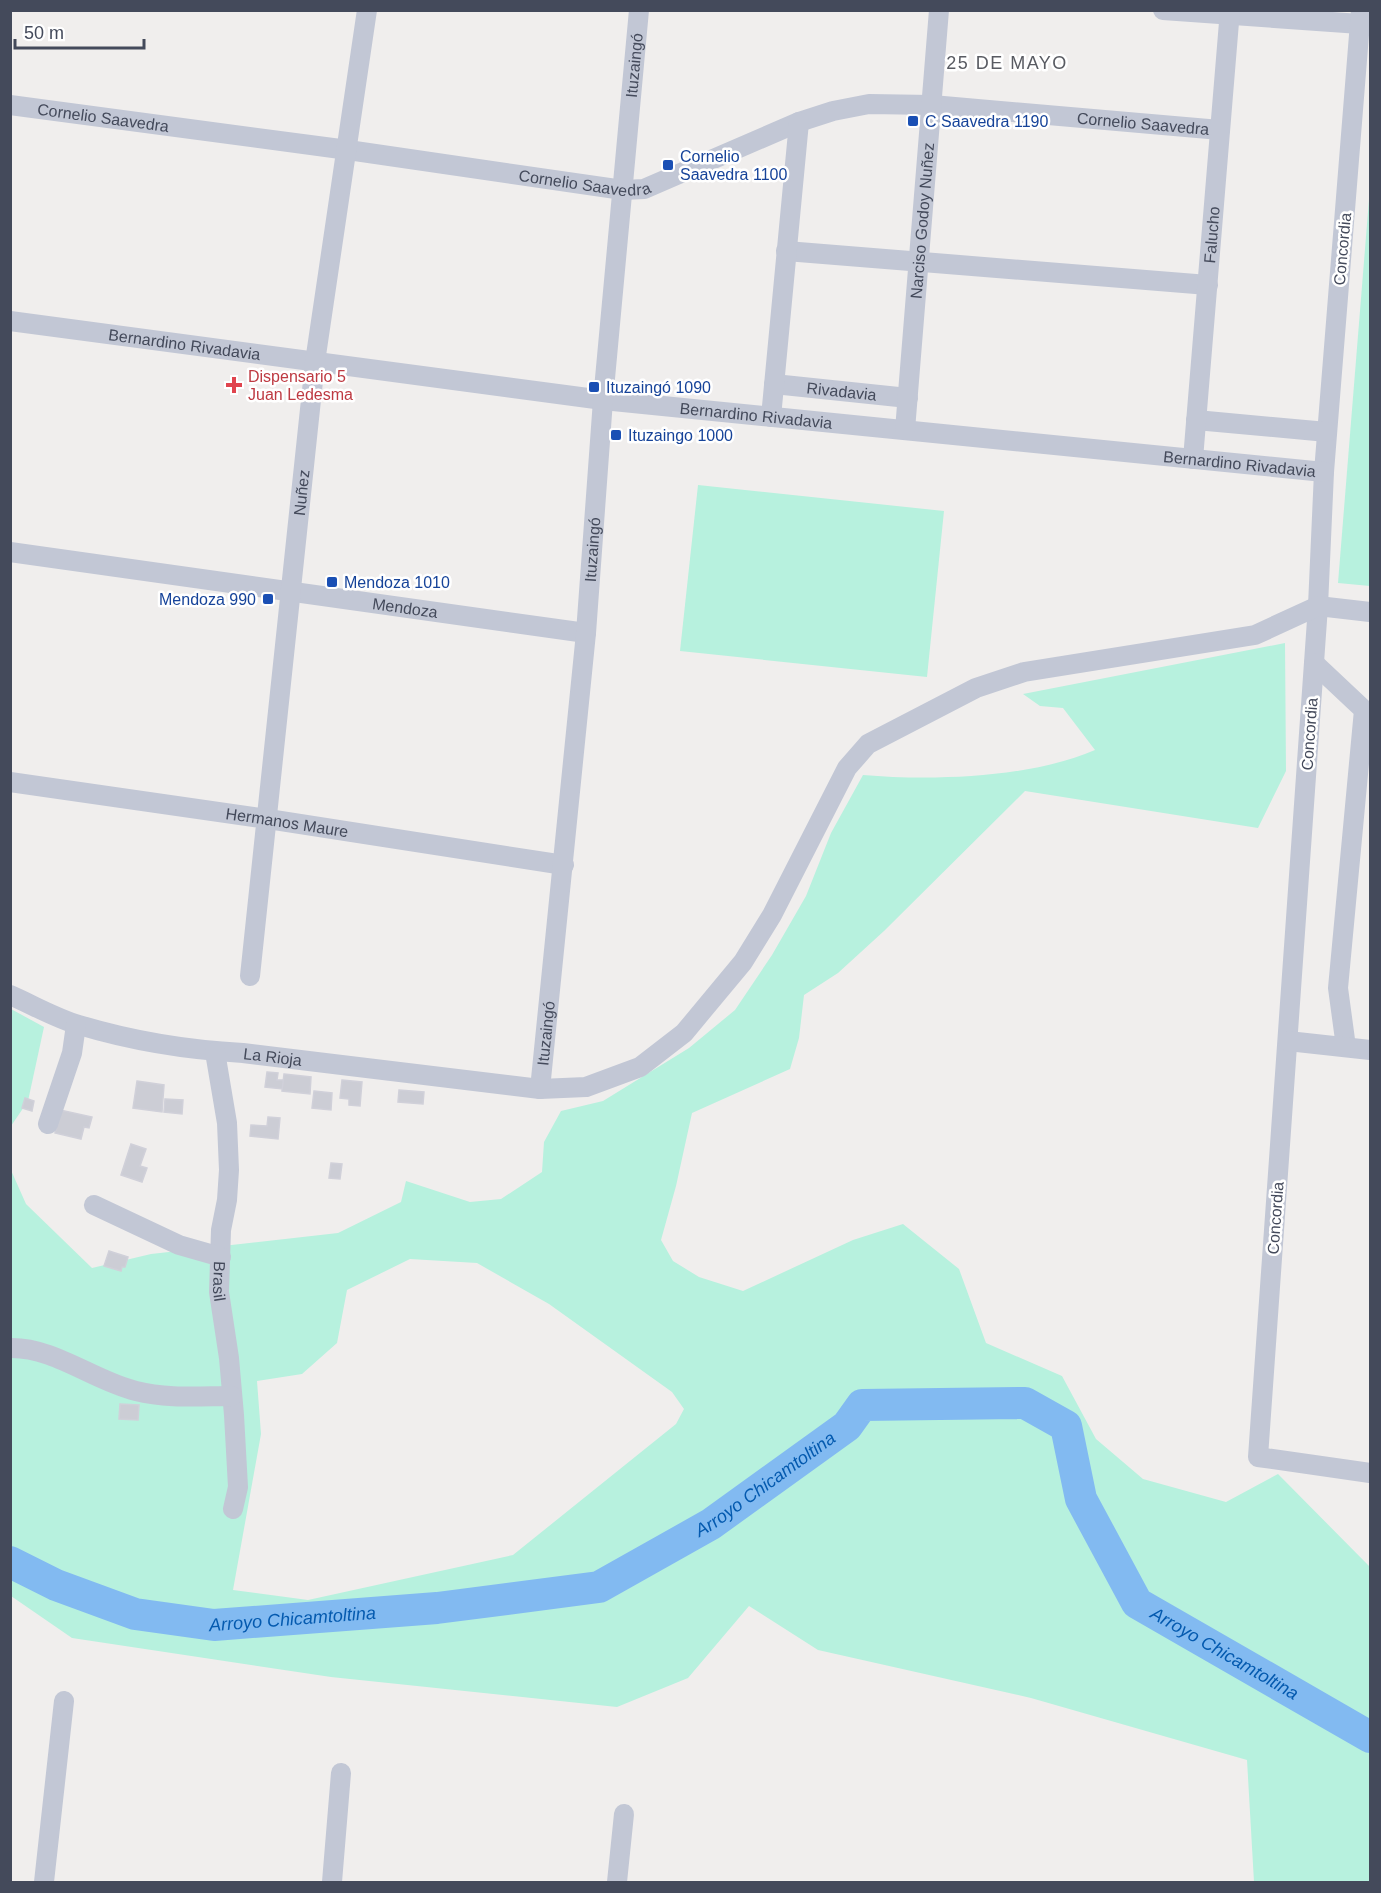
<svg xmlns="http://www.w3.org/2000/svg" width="1381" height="1893" viewBox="0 0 1381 1893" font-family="Arial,sans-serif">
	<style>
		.green { fill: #b7f1de; fill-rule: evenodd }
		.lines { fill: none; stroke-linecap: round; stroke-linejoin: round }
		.river { stroke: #82baf1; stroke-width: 32 }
		.building { fill: #cccdd5; stroke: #d0d0d9; stroke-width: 1.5 }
		.minor { stroke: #c2c7d5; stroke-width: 20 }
		.transit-dot { fill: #1a4fb4; stroke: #fff; stroke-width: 2 }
		.health-dot { fill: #e0444e; stroke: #fff; stroke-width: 2 }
		.labels { text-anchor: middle; stroke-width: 5; stroke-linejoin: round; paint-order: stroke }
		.street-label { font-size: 16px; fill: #444a5b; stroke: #fff }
		.transit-label { font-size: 16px; fill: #164399; stroke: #fff; text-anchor: start }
		.health-label { font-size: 16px; fill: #be3a42; stroke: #fff; text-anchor: start }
		.neighbourhood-label { font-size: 18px; letter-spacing: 1.5px; fill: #595b62; stroke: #fff }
		.water-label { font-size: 18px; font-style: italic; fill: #045aaf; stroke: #fff }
	</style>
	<rect width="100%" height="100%" fill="#f0eeed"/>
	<g class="green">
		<path d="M1370 187V586L1338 583Z"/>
		<path d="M698 485 944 511 927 677 680 651Z"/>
		<path d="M1285 643 1286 771 1258 828 1025 791 884 931 838 973 804 995 799 1038 790 1069 692 1113 676 1186 661 1240 673 1261 699 1277 743 1291 853 1240 903 1224 959 1269 986 1343 1062 1376 1096 1439 1143 1479 1226 1502 1278 1474 1370 1567V1882H1254L1247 1760 1031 1698 818 1650 749 1606 688 1678 617 1707 331 1677 72 1638 11 1596 10 1168 26 1204 92 1268 151 1254 338 1233 401 1202 406 1181 470 1202 501 1199 542 1172 544 1142 561 1111 603 1101 689 1048 735 1010 772 955 806 896 831 833 863 775C933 781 1030 778 1095 750L1063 708 1040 706 1023 694ZM410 1259 477 1263 549 1304 672 1392 684 1409 676 1424 513 1555 308 1600 233 1590 261 1434 257 1381 302 1374 337 1343 347 1290Z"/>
		<path d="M11 1009 44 1027 28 1101 11 1126Z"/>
	</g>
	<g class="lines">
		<path class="river" id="s1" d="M10 1562 56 1585 135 1614 214 1625 437 1608 599 1587 711 1524 847 1426 862 1405 1025 1403 1066 1426 1081 1499 1137 1603 1370 1737"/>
	</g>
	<g class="building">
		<path d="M267 1072 278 1073 277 1080H284L283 1089 265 1087Z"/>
		<path d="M284 1074 311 1077 310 1094 282 1091Z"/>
		<path d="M342 1080 362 1082 360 1106 349 1105V1099L340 1098Z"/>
		<path d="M137 1081 164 1085 162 1112 133 1108Z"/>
		<path d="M399 1090 424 1092 423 1104 398 1102Z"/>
		<path d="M314 1091 332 1093 331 1110 312 1108Z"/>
		<path d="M25 1098 34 1101 32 1111 22 1108Z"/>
		<path d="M165 1099 183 1100 182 1114 164 1112Z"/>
		<path d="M60 1110 92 1117 89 1128 84 1127 81 1139 55 1133Z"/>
		<path d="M268 1117 280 1118 278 1139 250 1136 251 1125 267 1126Z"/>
		<path d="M131 1144 146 1149 140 1166 147 1168 142 1182 121 1175Z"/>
		<path d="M331 1163 342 1164 340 1179 329 1178Z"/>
		<path d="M109 1251 128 1257 125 1267H122L121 1271 104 1266Z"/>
		<path d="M120 1404 139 1405 138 1420 119 1419Z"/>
	</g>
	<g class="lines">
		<g class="minor">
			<path d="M1163 10 1360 24"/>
			<path d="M1361 10 1324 472 1318 606 1258 1457 1370 1473"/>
			<path id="s2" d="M10 105 348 150 623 190 644 189 799 122 833 111 869 104 932 105 1220 130"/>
			<path d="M786 251 1208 285"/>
			<path id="s3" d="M10 321 603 400 1324 472"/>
			<path id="s4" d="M774 384 908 398"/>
			<path d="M771 417 799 122"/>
			<path d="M1196 420 1327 432"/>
			<path id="s5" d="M905 430 939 10"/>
			<path id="s6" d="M1193 459 1230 10"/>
			<path id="s7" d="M10 552 586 633"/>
			<path d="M1314 663 1364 710 1338 988 1346 1047"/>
			<path id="s8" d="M10 782 268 819 564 865"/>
			<path id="s9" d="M250 976 315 362 367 10"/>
			<path id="s10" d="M10 995C33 1005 55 1018 79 1025 132 1041 188 1050 243 1053L540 1089 586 1087 640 1067 684 1033 743 962 772 915 847 768 868 744 976 688 1024 672 1255 635 1318 606 1370 612"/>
			<path d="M1288 1041 1370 1050"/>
			<path id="s11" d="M215 1052 227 1123 229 1170 227 1200 221 1230 219 1292 229 1358 234 1415 238 1487 233 1509"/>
			<path id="s12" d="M540 1089 586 633 603 400 639 10"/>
			<path d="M48 1124 72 1053 76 1025"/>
			<path d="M94 1205 179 1245 221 1257"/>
			<path d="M10 1348C54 1347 94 1381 136 1391 167 1399 201 1396 232 1396"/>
			<path d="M44 1882 64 1701"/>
			<path d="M332 1882 341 1773"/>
			<path d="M617 1882 624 1814"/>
		</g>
	</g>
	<g class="transit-dot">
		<rect x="907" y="115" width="12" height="12" rx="3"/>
		<rect x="662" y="159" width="12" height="12" rx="3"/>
		<rect x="588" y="381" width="12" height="12" rx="3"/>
		<rect x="610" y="429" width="12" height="12" rx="3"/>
		<rect x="326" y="576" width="12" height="12" rx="3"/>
		<rect x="262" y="593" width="12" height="12" rx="3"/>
	</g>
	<path class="health-dot" d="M231 376h6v6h6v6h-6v6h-6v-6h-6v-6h6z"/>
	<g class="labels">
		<g class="street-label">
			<text dy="6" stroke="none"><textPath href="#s12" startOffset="1028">Ituzaingó</textPath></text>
			<text dy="6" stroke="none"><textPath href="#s2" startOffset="94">Cornelio Saavedra</textPath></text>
			<text dy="6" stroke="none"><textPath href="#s2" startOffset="1156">Cornelio Saavedra</textPath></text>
			<text dy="6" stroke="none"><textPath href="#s2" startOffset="580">Cornelio Saavedra</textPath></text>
			<text dy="6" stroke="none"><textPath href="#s5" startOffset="210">Narciso Godoy Nuñez</textPath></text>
			<text dy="6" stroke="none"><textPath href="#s6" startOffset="225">Falucho</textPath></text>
			<text transform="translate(1342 249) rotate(-85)" y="6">Concordia</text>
			<text dy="6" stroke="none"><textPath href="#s3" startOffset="176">Bernardino Rivadavia</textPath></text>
			<text dy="6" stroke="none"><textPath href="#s4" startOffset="68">Rivadavia</textPath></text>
			<text dy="6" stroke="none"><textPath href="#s3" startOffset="752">Bernardino Rivadavia</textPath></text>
			<text dy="6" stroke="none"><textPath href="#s3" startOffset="1238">Bernardino Rivadavia</textPath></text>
			<text dy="6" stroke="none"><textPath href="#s9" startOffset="486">Nuñez</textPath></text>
			<text dy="6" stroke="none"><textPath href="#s12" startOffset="542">Ituzaingó</textPath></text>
			<text dy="6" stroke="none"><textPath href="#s7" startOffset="399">Mendoza</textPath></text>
			<text transform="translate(1309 734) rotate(-86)" y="6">Concordia</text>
			<text dy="6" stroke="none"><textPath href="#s8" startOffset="280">Hermanos Maure</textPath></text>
			<text dy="6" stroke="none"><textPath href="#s12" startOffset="56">Ituzaingó</textPath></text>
			<text dy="6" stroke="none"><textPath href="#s10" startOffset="272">La Rioja</textPath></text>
			<text transform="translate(1275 1218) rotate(-86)" y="6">Concordia</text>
			<text dy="6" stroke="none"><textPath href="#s11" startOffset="231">Brasil</textPath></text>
		</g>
		<g class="transit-label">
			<text x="925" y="127">C Saavedra 1190</text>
			<text x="680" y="162">Cornelio<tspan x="680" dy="18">Saavedra 1100</tspan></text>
			<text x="606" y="393">Ituzaingó 1090</text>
			<text x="628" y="441">Ituzaingo 1000</text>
			<text x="344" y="588">Mendoza 1010</text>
			<text x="256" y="605" text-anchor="end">Mendoza 990</text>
		</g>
		<g class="health-label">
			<text x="248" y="382">Dispensario 5<tspan x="248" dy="18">Juan Ledesma</tspan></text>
		</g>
		<g class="neighbourhood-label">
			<text x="1007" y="69">25 DE MAYO</text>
		</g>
		<g class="water-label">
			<text dy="6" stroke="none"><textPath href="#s1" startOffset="798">Arroyo Chicamtoltina</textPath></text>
			<text dy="6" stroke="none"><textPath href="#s1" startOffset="294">Arroyo Chicamtoltina</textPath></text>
			<text dy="6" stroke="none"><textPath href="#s1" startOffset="1428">Arroyo Chicamtoltina</textPath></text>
		</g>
	</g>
	<rect width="1381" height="1893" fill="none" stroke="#444a5b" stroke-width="24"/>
	<path d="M15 39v9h129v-9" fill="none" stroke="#444a5b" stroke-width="3"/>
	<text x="24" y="39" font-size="18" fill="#444a5b" stroke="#ffffff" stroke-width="4.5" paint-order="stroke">50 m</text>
</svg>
